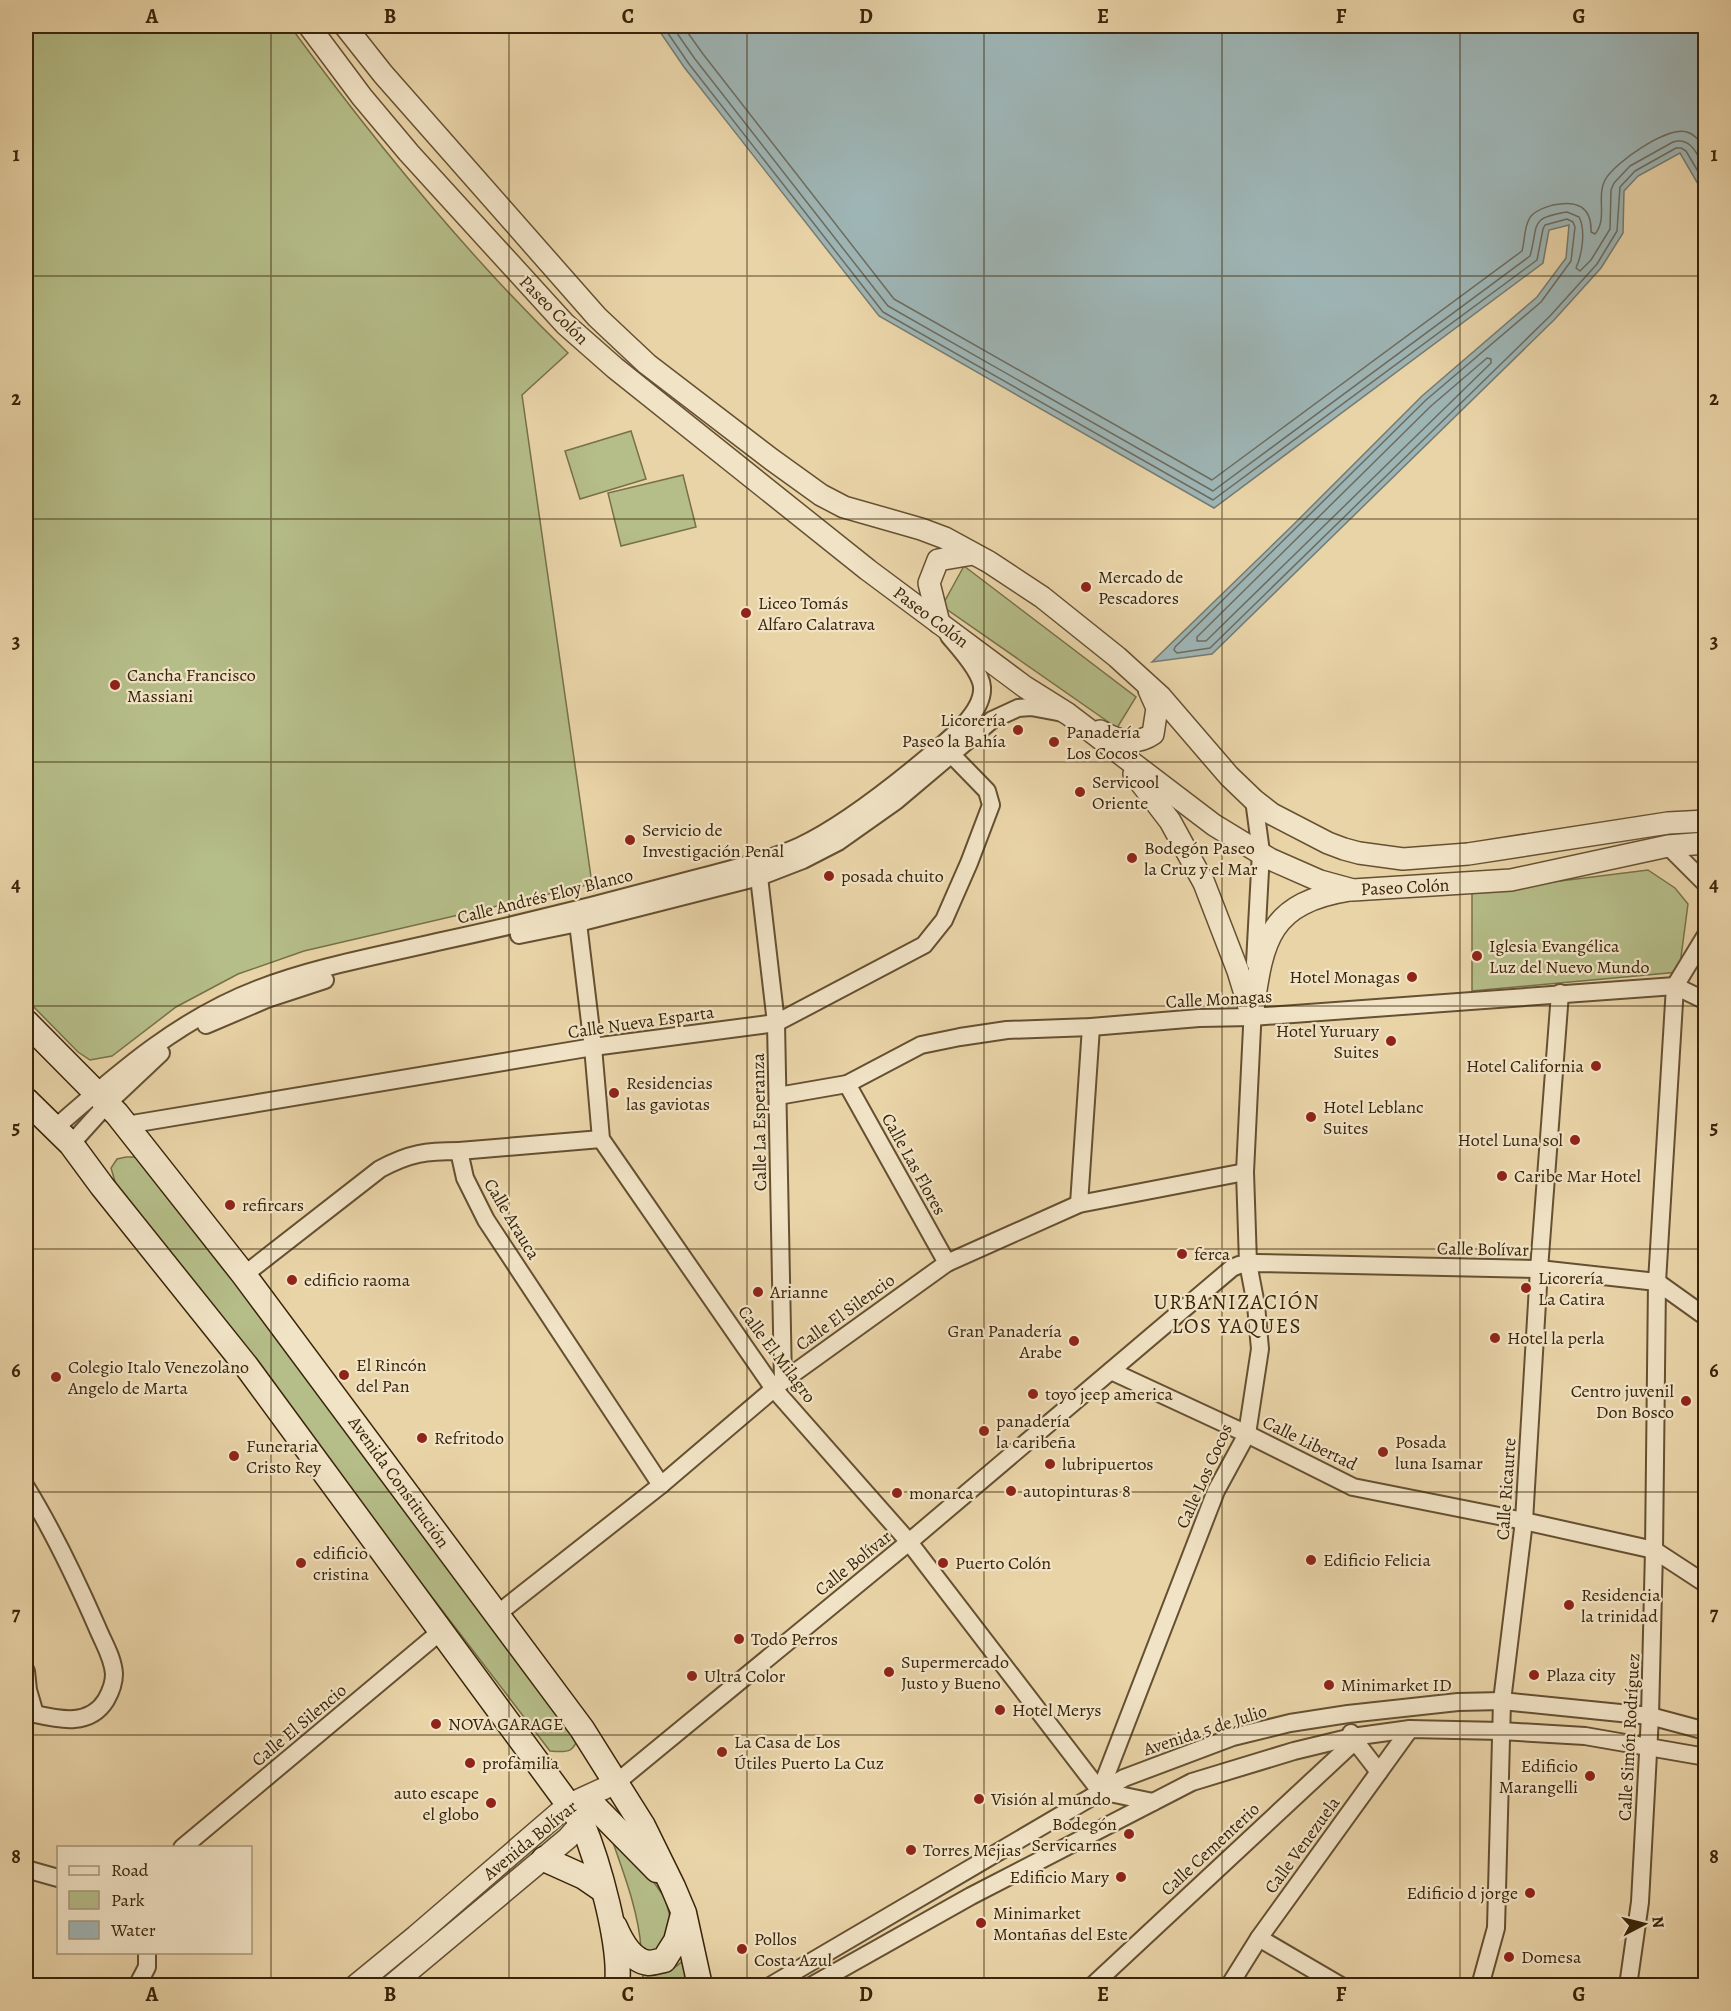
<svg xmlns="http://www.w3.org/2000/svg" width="1731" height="2011" viewBox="0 0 1731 2011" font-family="Alegreya,serif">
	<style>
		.green { fill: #b5bd88; stroke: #777048; stroke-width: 1.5 }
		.water { fill: #9eb5b5; stroke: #767b70; stroke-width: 1.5 }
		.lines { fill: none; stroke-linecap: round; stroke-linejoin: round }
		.shore { stroke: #6c6c5f; stroke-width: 1.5 }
		.minor-casing { stroke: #655031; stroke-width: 20 }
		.tertiary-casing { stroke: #655031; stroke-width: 24 }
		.secondary-casing { stroke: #392409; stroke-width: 27 }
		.minor { stroke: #f1e3c6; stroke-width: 16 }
		.tertiary { stroke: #f1e3c6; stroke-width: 21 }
		.secondary { stroke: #f1e3c6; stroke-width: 24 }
		.grid { fill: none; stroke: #392409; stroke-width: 1.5; stroke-opacity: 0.55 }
		.poi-dot { fill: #8f2418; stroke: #f1e3c6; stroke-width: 2 }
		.labels { text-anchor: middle; stroke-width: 4.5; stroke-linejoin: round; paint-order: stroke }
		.street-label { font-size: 18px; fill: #392409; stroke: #f1e3c6 }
		.poi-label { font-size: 18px; fill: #392409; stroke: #f1e3c6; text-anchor: start }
		.quarter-label { font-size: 21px; letter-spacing: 1.5px; fill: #392409; stroke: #f1e3c6 }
		.neatline { fill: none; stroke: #392409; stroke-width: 2 }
		.grid-label { font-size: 20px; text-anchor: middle; font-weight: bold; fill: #392409 }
	</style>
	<rect width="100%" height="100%" fill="#e9d4a8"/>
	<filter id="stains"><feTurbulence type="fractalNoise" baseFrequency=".00333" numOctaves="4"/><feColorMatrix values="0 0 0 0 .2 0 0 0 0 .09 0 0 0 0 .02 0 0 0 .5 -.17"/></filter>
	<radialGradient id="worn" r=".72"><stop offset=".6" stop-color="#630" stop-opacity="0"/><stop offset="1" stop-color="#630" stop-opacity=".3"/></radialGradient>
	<g class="green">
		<path d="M26 26H290C374 141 465 253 568 353L522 395 592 884 304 951 238 974 176 1007 112 1056 90 1060 78 1052 26 999Z"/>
		<path d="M631 431 646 479 580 499 565 451Z"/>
		<path d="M683 475 696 527 621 546 608 493Z"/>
		<path d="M964 566 1136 697 1117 728 942 606Z"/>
		<path d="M1648 870 1675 888 1688 904 1679 972 1472 991V892Z"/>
		<path d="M126 1157H140L580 1733C574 1752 570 1753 550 1751L116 1185 111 1168 117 1159Z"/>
		<path d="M608 1828 629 1847 665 1898 673 1928 659 1951 651 1953 641 1948C638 1907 621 1867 608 1828Z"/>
		<path d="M687 1956 696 1985 641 1986 643 1975C662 1974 675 1971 687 1956Z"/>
	</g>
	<path class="water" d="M656 26H1705V196L1680 153 1638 176 1624 191 1623 233 1601 268 1554 320 1212 654 1152 662 1292 526 1422 396 1537 297 1566 258 1569 225 1549 230 1543 263 1214 508 879 316 684 67Z"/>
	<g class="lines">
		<g class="shore">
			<path d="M663 26 689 64 883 312 1213 500 1537 260 1543 229 1545 225 1567 219 1573 222 1575 227 1571 261 1541 302 1426 400 1175 647 1174 650 1177 653 1210 648 1550 316 1597 264 1617 231 1620 187 1635 171 1676 148H1681L1686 151 1706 185"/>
			<path d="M672 26 695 59 888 306 1213 491 1530 256C1539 225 1528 218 1567 212L1579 217C1586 230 1582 255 1576 268L1580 271 1591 260 1610 229 1611 190 1614 183 1630 166 1673 142C1692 136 1698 157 1706 170"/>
			<path d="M683 26 703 54 894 299 1212 480 1522 251C1525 240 1524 224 1532 215 1538 209 1546 207 1553 205 1576 200 1592 206 1591 232L1595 234C1608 219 1596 197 1605 180 1614 163 1667 126 1687 132 1697 135 1701 144 1706 152"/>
			<path d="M1487 358 1491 359V363L1206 641H1197V637L1431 406Z"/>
		</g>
		<defs>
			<g id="minor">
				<path d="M1254 800 1261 852 1255 963"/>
				<path d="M1668 846 1706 884"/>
				<path d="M755 868 759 877 776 1023 783 1381"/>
				<path d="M575 914 578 923 593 1047 601 1139 774 1389 909 1542 1100 1791"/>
				<path d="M519 935 578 923 759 877 803 860 838 842 896 801 992 720 1018 708 1031 707 1063 713"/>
				<path d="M206 1025 267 999 325 980"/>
				<path d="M847 1084 947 1263"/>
				<path d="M778 1096 847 1084 921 1045 960 1037 1007 1030 1091 1027 1199 1018 1252 1017 1675 986 1706 1001"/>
				<path d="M126 1125 593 1047 776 1023 924 945 944 920 969 863 991 805 987 791 951 754"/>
				<path d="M55 1128C118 1073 179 1019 258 989 315 967 377 956 437 942 516 925 594 906 671 885 714 873 760 864 800 846 843 826 893 786 929 756 947 741 984 713 982 687 981 671 959 648 949 636"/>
				<path d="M71 1144 108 1103 161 1053"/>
				<path d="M459 1151 601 1139"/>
				<path d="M1079 1204 1091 1027"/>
				<path d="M244 1275 380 1169C410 1153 426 1151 459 1151L465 1178 486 1220 661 1485"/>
				<path d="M1111 1371 1247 1434 1353 1487 1524 1521 1654 1550 1706 1584"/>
				<path d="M26 1487C53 1531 76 1579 97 1627 103 1642 113 1657 114 1674 114 1683 110 1693 106 1700 90 1726 61 1720 35 1714L28 1690 26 1671"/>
				<path d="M496 1615 661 1485 783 1381 947 1263 1079 1204 1245 1172"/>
				<path d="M1351 1733 1352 1737 1379 1772"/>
				<path d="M616 1783 909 1542 1232 1268 1239 1265 1256 1263 1539 1269 1657 1282 1706 1317"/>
				<path d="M1100 1791 1216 1491 1247 1434 1260 1349 1256 1305 1248 1263 1245 1172 1253 1007"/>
				<path d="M1100 1791 1153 1802"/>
				<path d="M182 1848 440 1632"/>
				<path d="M26 1869 58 1878"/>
				<path d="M1259 1938 1341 1986"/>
				<path d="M137 1986 147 1967V1952"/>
				<path d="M770 1986 1124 1778 1233 1737 1290 1723 1348 1714 1458 1702 1502 1701 1650 1716 1706 1731"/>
				<path d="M811 1986 971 1896 1192 1782 1294 1751 1352 1737 1410 1729 1501 1731 1585 1736 1706 1757"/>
				<path d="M1092 1986 1355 1741"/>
				<path d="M1229 1986 1259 1938 1410 1729"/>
				<path d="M1480 1986 1496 1928 1502 1701 1524 1521 1539 1269 1560 993"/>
				<path d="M1628 1986 1640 1902 1650 1716 1654 1550 1657 1282 1675 986 1706 935"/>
			</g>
			<g id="tertiary">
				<path d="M309 26 362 97 409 153 565 324 615 368 868 570 1025 687 1068 714 1214 825 1270 859 1320 881 1353 890 1511 880 1668 846 1706 843"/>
				<path d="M345 26 383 74 597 317 647 364 771 459 821 495 844 507 921 529 945 538 989 562 1042 597 1117 657 1161 697 1229 776 1254 800 1272 814 1328 843 1344 849 1359 853 1403 859 1468 854 1668 823 1706 821"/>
				<path d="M939 623 929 583 938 560 973 554"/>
				<path d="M1100 731C1118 741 1136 746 1153 734L1157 708 1149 690"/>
				<path d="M1134 774 1170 821 1204 883 1238 971 1252 1017"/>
				<path d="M1253 1010C1263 938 1270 903 1350 890"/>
				<path d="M355 1986 416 1936 568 1805 616 1783"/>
				<path d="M391 1986 568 1838 590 1813"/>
			</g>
			<g id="secondary">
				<path d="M26 1022 117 1114 244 1275 582 1729 643 1826 673 1887 684 1913 700 1986"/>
				<path d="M26 1100 71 1144 102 1186 247 1367 582 1823C598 1861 622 1945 617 1986"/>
				<path d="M595 1807 657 1870"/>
				<path d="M544 1859 584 1877 603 1890"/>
				<path d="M615 1927C621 1941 631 1961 649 1963 653 1963 659 1961 664 1960L676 1941 683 1914"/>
			</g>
		</defs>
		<use href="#minor" class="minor-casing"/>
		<use href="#tertiary" class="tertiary-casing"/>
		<use href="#secondary" class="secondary-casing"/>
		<use href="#minor" class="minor"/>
		<use href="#tertiary" class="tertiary"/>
		<use href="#secondary" class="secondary"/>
	</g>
	<path class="grid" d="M271 26V1986M509 26V1986M747 26V1986M984 26V1986M1222 26V1986M1460 26V1986M26 276H1706M26 519H1706M26 762H1706M26 1006H1706M26 1249H1706M26 1492H1706M26 1735H1706"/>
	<g class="poi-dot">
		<circle cx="1086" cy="587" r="6"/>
		<circle cx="746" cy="613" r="6"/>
		<circle cx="115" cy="685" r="6"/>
		<circle cx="1018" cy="730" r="6"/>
		<circle cx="1054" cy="742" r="6"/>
		<circle cx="1080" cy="792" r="6"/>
		<circle cx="630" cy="840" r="6"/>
		<circle cx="1132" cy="858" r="6"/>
		<circle cx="829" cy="876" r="6"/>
		<circle cx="1477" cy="956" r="6"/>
		<circle cx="1412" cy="977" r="6"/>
		<circle cx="1391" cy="1041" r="6"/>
		<circle cx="1596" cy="1066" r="6"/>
		<circle cx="614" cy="1093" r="6"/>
		<circle cx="1311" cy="1117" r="6"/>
		<circle cx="1575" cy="1140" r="6"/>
		<circle cx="1502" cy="1176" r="6"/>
		<circle cx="230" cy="1205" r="6"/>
		<circle cx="1182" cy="1254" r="6"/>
		<circle cx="292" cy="1280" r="6"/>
		<circle cx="1526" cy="1288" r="6"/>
		<circle cx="758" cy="1292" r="6"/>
		<circle cx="1495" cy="1338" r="6"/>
		<circle cx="1074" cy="1341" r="6"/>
		<circle cx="344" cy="1375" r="6"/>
		<circle cx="56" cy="1377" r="6"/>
		<circle cx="1033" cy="1394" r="6"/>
		<circle cx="1686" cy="1401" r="6"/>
		<circle cx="984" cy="1431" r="6"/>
		<circle cx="422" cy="1438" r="6"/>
		<circle cx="1383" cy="1452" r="6"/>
		<circle cx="234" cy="1456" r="6"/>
		<circle cx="1050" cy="1464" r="6"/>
		<circle cx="1011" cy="1491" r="6"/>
		<circle cx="897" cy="1493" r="6"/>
		<circle cx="1311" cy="1560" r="6"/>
		<circle cx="301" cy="1563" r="6"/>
		<circle cx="943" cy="1563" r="6"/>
		<circle cx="1569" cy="1605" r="6"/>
		<circle cx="739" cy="1639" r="6"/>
		<circle cx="889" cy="1672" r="6"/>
		<circle cx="1534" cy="1675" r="6"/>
		<circle cx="692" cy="1676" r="6"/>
		<circle cx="1329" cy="1685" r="6"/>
		<circle cx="1000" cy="1710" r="6"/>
		<circle cx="436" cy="1724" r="6"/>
		<circle cx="722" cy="1752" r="6"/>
		<circle cx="470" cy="1763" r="6"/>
		<circle cx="1590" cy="1776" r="6"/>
		<circle cx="979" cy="1799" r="6"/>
		<circle cx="491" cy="1803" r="6"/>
		<circle cx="1129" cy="1834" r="6"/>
		<circle cx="911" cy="1850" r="6"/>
		<circle cx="1121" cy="1877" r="6"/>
		<circle cx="1530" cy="1893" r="6"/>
		<circle cx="981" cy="1923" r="6"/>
		<circle cx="742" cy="1949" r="6"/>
		<circle cx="1509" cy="1957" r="6"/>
	</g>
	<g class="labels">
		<g class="street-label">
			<text transform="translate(554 310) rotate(45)" y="6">Paseo Colón</text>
			<text transform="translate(931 617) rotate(37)" y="6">Paseo Colón</text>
			<text transform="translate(1405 887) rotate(-3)" y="6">Paseo Colón</text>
			<text transform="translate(545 896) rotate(-14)" y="6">Calle Andrés Eloy Blanco</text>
			<text transform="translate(1219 999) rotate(-3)" y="6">Calle Monagas</text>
			<text transform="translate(641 1022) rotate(-8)" y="6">Calle Nueva Esparta</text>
			<text transform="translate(759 1122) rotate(-91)" y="6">Calle La Esperanza</text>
			<text transform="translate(914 1164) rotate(61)" y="6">Calle Las Flores</text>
			<text transform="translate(512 1219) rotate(59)" y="6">Calle Arauca</text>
			<text transform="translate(1483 1249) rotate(1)" y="6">Calle Bolívar</text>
			<text transform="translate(845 1312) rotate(-36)" y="6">Calle El Silencio</text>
			<text transform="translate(777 1354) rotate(53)" y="6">Calle El Milagro</text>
			<text transform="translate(1310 1443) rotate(26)" y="6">Calle Libertad</text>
			<text transform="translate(1204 1476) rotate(-66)" y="6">Calle Los Cocos</text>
			<text transform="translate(399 1482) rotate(54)" y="6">Avenida Constitución</text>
			<text transform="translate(1506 1489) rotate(-86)" y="6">Calle Ricaurte</text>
			<text transform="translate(853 1563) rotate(-39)" y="6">Calle Bolívar</text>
			<text transform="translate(299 1725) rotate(-40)" y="6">Calle El Silencio</text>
			<text transform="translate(1205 1730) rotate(-18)" y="6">Avenida 5 de Julio</text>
			<text transform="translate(1629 1737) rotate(-87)" y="6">Calle Simón Rodríguez</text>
			<text transform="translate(530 1840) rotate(-39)" y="6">Avenida Bolívar</text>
			<text transform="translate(1302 1845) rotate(-54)" y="6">Calle Venezuela</text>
			<text transform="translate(1210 1849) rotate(-43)" y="6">Calle Cementerio</text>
		</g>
		<g class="poi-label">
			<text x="1098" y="583">Mercado de<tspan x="1098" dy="21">Pescadores</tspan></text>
			<text x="758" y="609">Liceo Tomás<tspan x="758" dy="21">Alfaro Calatrava</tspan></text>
			<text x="127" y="681">Cancha Francisco<tspan x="127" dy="21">Massiani</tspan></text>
			<text x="1006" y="726" text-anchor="end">Licorería<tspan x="1006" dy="21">Paseo la Bahía</tspan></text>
			<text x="1066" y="738">Panadería<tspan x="1066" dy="21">Los Cocos</tspan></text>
			<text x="1092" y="788">Servicool<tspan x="1092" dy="21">Oriente</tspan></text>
			<text x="642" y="836">Servicio de<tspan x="642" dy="21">Investigación Penal</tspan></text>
			<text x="1144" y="854">Bodegón Paseo<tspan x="1144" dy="21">la Cruz y el Mar</tspan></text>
			<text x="841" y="882">posada chuito</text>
			<text x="1489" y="952">Iglesia Evangélica<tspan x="1489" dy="21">Luz del Nuevo Mundo</tspan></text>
			<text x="1400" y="983" text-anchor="end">Hotel Monagas</text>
			<text x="1379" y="1037" text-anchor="end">Hotel Yuruary<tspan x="1379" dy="21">Suites</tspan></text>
			<text x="1584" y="1072" text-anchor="end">Hotel California</text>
			<text x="626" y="1089">Residencias<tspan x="626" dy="21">las gaviotas</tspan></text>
			<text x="1323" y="1113">Hotel Leblanc<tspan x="1323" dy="21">Suites</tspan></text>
			<text x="1563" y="1146" text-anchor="end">Hotel Luna sol</text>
			<text x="1514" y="1182">Caribe Mar Hotel</text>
			<text x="242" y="1211">refircars</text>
			<text x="1194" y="1260">ferca</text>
			<text x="1538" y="1284">Licorería<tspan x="1538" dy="21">La Catira</tspan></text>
			<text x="304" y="1286">edificio raoma</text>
			<text x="770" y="1298">Arianne</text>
			<text x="1062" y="1337" text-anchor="end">Gran Panadería<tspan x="1062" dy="21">Arabe</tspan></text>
			<text x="1507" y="1344">Hotel la perla</text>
			<text x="356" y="1371">El Rincón<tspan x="356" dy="21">del Pan</tspan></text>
			<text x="68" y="1373">Colegio Italo Venezolano<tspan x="68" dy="21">Angelo de Marta</tspan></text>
			<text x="1674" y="1397" text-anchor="end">Centro juvenil<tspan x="1674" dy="21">Don Bosco</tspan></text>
			<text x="1045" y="1400">toyo jeep america</text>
			<text x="996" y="1427">panadería<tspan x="996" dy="21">la caribeña</tspan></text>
			<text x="434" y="1444">Refritodo</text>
			<text x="1395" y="1448">Posada<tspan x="1395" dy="21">luna Isamar</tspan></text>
			<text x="246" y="1452">Funeraria<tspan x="246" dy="21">Cristo Rey</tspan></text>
			<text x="1062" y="1470">lubripuertos</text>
			<text x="1023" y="1497">autopinturas 8</text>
			<text x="909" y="1499">monarca</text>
			<text x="313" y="1559">edificio<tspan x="313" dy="21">cristina</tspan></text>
			<text x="1323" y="1566">Edificio Felicia</text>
			<text x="955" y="1569">Puerto Colón</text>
			<text x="1581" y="1601">Residencia<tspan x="1581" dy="21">la trinidad</tspan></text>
			<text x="751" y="1645">Todo Perros</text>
			<text x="901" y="1668">Supermercado<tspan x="901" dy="21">Justo y Bueno</tspan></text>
			<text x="1546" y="1681">Plaza city</text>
			<text x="704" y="1682">Ultra Color</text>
			<text x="1341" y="1691">Minimarket ID</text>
			<text x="1012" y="1716">Hotel Merys</text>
			<text x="448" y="1730">NOVA GARAGE</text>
			<text x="734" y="1748">La Casa de Los<tspan x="734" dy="21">Útiles Puerto La Cuz</tspan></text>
			<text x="482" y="1769">profamilia</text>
			<text x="1578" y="1772" text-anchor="end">Edificio<tspan x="1578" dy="21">Marangelli</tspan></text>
			<text x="479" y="1799" text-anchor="end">auto escape<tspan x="479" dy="21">el globo</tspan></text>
			<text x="991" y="1805">Visión al mundo</text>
			<text x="1117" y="1830" text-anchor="end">Bodegón<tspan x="1117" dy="21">Servicarnes</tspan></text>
			<text x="923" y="1856">Torres Mejias</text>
			<text x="1109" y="1883" text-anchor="end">Edificio Mary</text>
			<text x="1518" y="1899" text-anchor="end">Edificio d jorge</text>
			<text x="993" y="1919">Minimarket<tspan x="993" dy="21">Montañas del Este</tspan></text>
			<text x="754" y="1945">Pollos<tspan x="754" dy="21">Costa Azul</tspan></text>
			<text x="1521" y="1963">Domesa</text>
		</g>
		<g class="quarter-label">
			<text x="1237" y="1309">URBANIZACIÓN<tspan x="1237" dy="24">LOS YAQUES</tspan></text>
		</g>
	</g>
	<rect width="1731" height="2011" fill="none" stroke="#e9d4a8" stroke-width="66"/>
	<rect x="57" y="1846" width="195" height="108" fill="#f1e3c6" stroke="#a7977a" stroke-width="1.5"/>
	<rect x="69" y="1866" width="30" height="9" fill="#f1e3c6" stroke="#a7977a" stroke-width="1.5"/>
	<text x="111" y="1876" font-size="18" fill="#392409">Road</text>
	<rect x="69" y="1891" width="30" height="18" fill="#b5bd88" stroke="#a7977a" stroke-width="1.5"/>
	<text x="111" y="1906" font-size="18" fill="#392409">Park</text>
	<rect x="69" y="1921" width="30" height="18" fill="#9eb5b5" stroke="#a7977a" stroke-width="1.5"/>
	<text x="111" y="1936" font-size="18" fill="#392409">Water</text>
	<g transform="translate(1644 1924) rotate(83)" stroke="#f1e3c6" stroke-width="4.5" paint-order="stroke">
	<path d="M0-4.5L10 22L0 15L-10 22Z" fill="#392409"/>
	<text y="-9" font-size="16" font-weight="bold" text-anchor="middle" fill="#392409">N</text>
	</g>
	<rect x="33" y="33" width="1665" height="1945" class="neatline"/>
	<g class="grid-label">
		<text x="152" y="23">A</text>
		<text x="390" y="23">B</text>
		<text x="628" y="23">C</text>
		<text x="866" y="23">D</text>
		<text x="1103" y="23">E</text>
		<text x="1341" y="23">F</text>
		<text x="1579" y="23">G</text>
		<text x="16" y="161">1</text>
		<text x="1714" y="161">1</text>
		<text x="16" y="405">2</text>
		<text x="1714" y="405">2</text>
		<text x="16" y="648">3</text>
		<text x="1714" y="648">3</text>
		<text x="16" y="891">4</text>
		<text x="1714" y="891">4</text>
		<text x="16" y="1134">5</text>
		<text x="1714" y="1134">5</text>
		<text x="16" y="1377">6</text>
		<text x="1714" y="1377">6</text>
		<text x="16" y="1620">7</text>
		<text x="1714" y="1620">7</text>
		<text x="16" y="1863">8</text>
		<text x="1714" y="1863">8</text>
		<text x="152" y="2001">A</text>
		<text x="390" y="2001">B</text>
		<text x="628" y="2001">C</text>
		<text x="866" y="2001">D</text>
		<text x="1103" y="2001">E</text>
		<text x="1341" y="2001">F</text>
		<text x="1579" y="2001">G</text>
	</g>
	<rect width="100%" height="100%" filter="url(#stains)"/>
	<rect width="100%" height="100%" fill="url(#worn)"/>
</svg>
